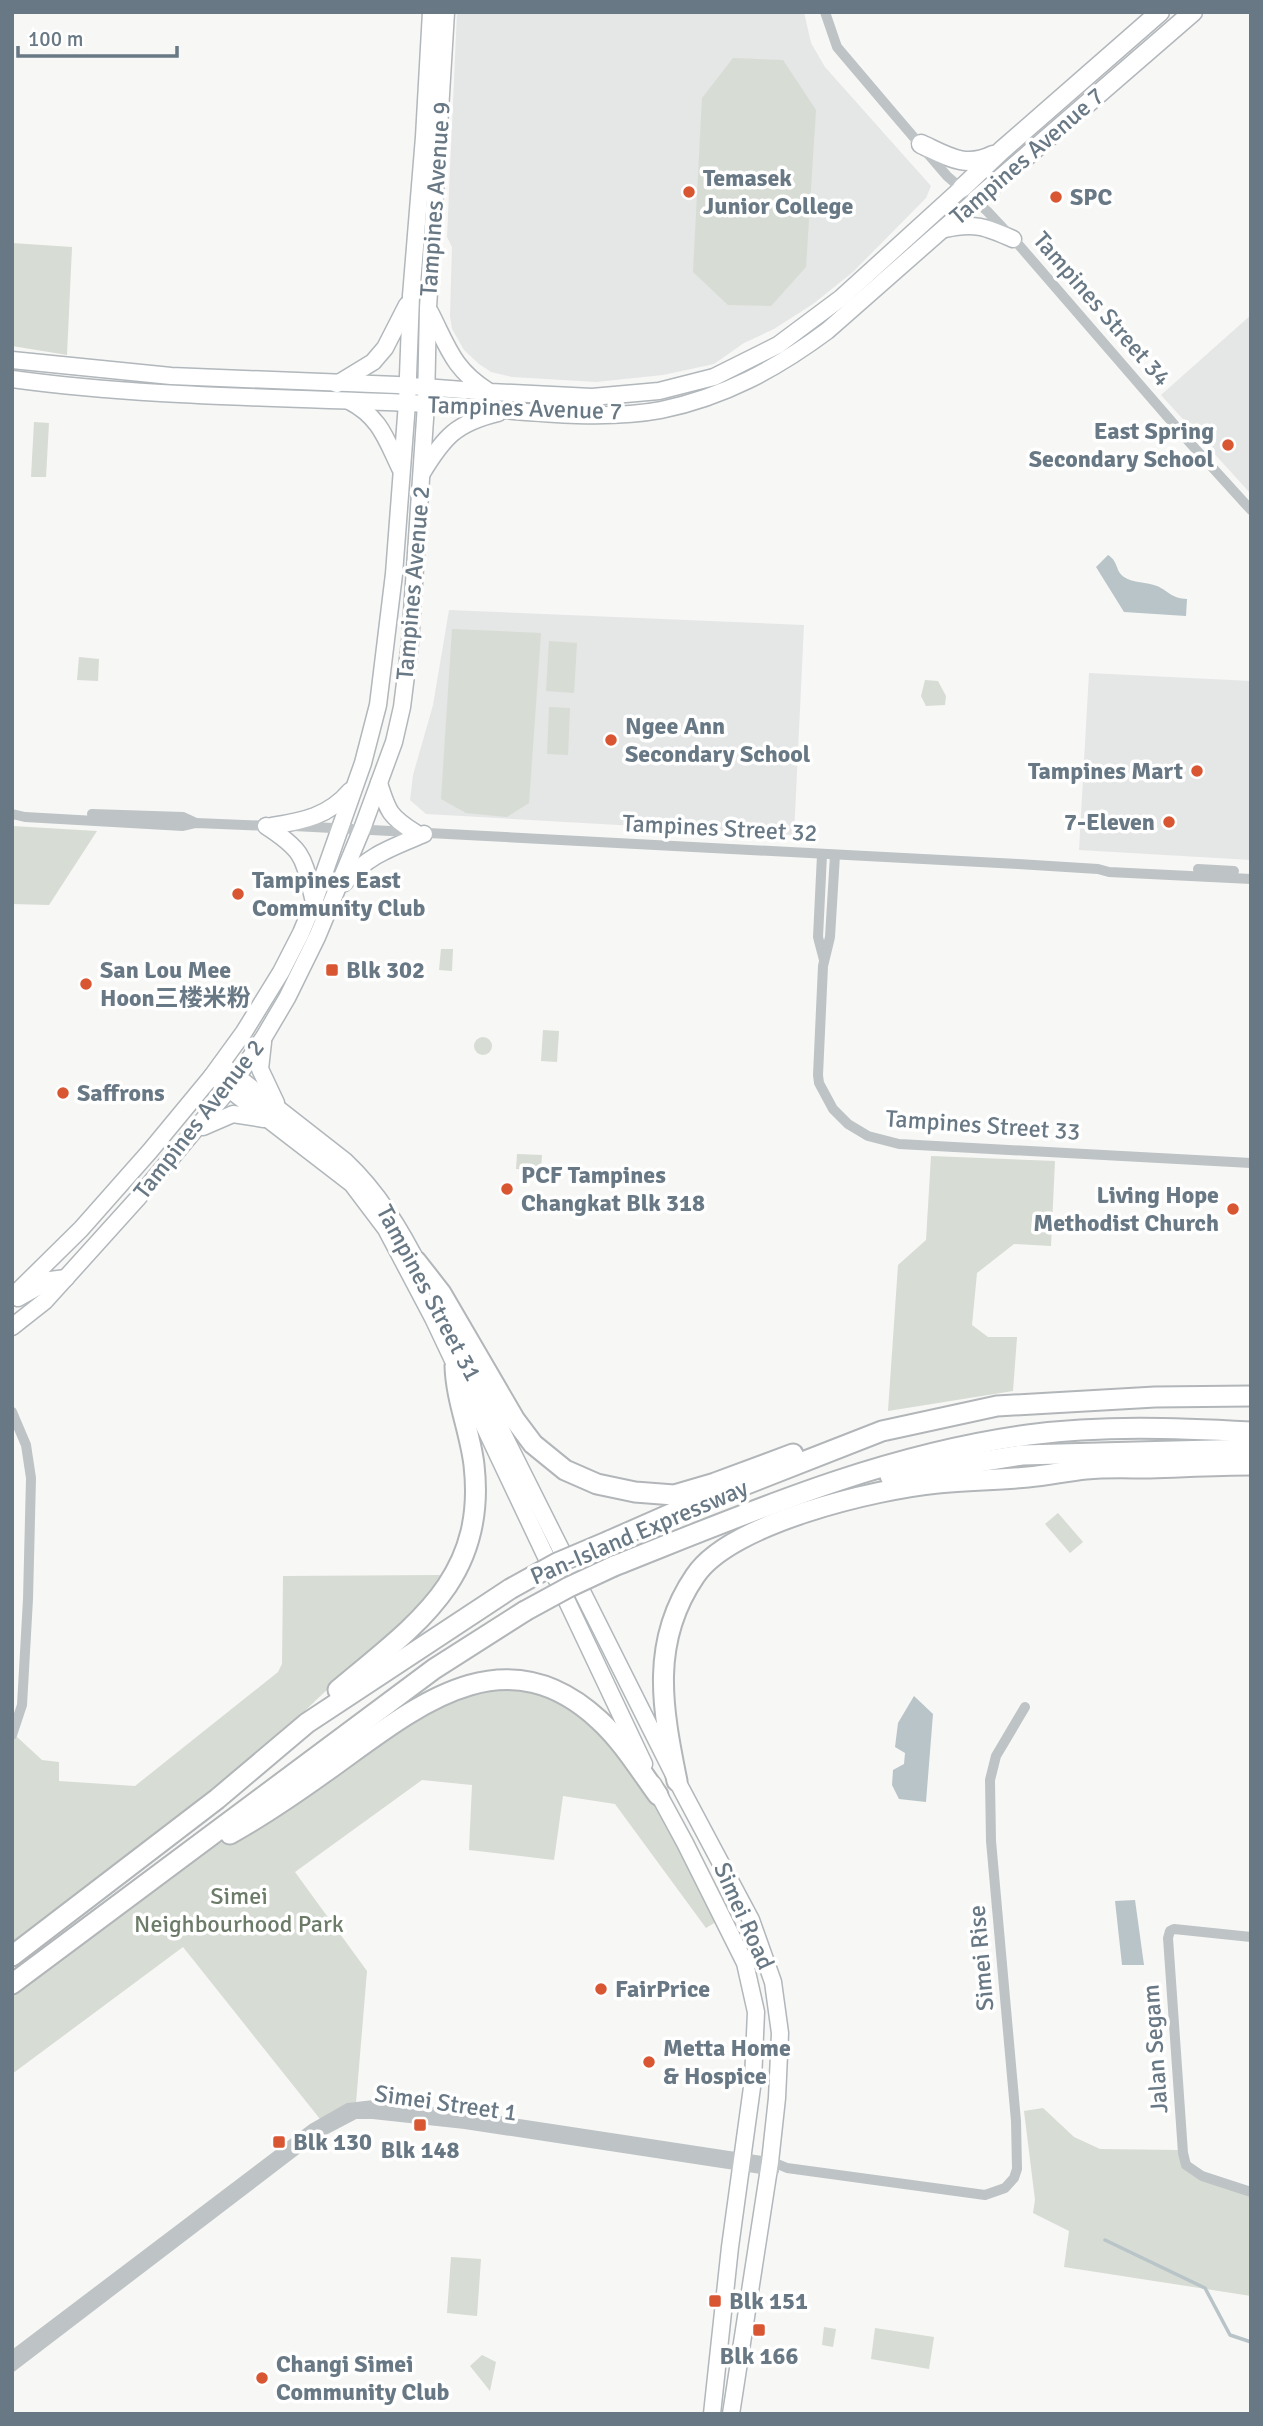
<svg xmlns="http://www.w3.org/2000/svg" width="1263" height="2426" viewBox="0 0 1263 2426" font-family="Signika,'Noto Sans SC',sans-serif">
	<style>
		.built { fill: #e5e6e6 }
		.green { fill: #d7dcd4 }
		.water { fill: #b8c4c8 }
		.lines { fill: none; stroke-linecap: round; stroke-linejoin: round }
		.stream { stroke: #b8c4c8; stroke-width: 3.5 }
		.secondary-casing { stroke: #b1b7bb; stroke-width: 19 }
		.primary-casing { stroke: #b2b7bb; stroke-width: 21 }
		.highway-casing { stroke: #b2b6b9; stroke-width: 23 }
		.street { stroke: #bec3c6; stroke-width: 10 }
		.secondary { stroke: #fff; stroke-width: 16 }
		.primary { stroke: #fff; stroke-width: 18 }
		.highway { stroke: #fff; stroke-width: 19 }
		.highway-bridge-casing { stroke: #b2b6b9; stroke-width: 23; stroke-linecap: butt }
		.highway-bridge { stroke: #fff; stroke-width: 19 }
		.poi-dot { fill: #d95633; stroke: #fff; stroke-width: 2.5 }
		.labels { text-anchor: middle; stroke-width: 7; stroke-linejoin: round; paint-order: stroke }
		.street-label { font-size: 24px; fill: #687884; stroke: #fff }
		.poi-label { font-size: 24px; font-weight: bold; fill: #687884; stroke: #fff; text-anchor: start }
		.park-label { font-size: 24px; fill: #6b7b67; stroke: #fff }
	</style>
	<rect width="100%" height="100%" fill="#f7f7f5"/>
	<g class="built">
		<path d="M457 12H804L811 43 825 67 931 186 926 198 853 272 813 304 774 329 744 343 714 364 663 375 596 382 512 377 491 372 479 364 464 350 452 329 450 316 452 247 447 237Z"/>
		<path d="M1251 315V494L1161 395Z"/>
		<path d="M449 610 804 625 794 835 426 814 410 800 413 775 433 705Z"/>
		<path d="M1089 673 1251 681V860L1079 850Z"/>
	</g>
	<g class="green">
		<path d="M733 58 783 60 816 110 806 267 771 306 728 305 693 272 702 98Z"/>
		<path d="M12 243 72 247 67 355 12 346Z"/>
		<path d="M34 422 49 423 46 477H31Z"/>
		<path d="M452 629 541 633 529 803 507 817 466 813 441 799Z"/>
		<path d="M549 641 577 643 574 693 546 691Z"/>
		<path d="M79 657 99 659 98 681 77 680Z"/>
		<path d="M925 680 938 681 946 696 945 705 926 706 921 696Z"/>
		<path d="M549 707 570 708 568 755 547 754Z"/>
		<path d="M12 826 97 831 49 905 12 904Z"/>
		<path d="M441 949H453L452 971 439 970Z"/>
		<path d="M543 1030 559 1031 557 1062 541 1061Z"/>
		<circle cx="483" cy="1046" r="9"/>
		<path d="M517 1154 542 1155 541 1170 516 1169Z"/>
		<path d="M931 1156 1055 1161 1051 1246 1014 1244 977 1273 972 1325 988 1337H1017L1013 1391 888 1411 898 1265 926 1240Z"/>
		<path d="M1058 1513 1083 1542 1070 1553 1045 1524Z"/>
		<path d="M440 1575 438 1589 401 1632 332 1685 250 1763 12 1946V1741L16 1736 42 1760 59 1762V1781L135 1786 278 1672 282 1664 283 1576Z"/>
		<path d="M476 1686 541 1688 596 1722 654 1796 719 1920 706 1928 615 1804 563 1796 554 1860 469 1850 472 1785 422 1780 295 1872 367 1971 356 2103 320 2119 183 1947 12 2074V1988L159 1877 272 1814 372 1743Z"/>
		<path d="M1043 2108 1074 2137 1100 2149 1178 2150 1186 2166 1251 2195V2296L1064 2267 1069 2231 1033 2213 1035 2200 1024 2111Z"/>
		<path d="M451 2257 481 2259 477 2316 447 2313Z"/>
		<path d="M824 2327 836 2329 833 2347 822 2345Z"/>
		<path d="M875 2328 934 2337 929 2369 871 2359Z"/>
		<path d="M482 2355 496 2362 490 2391 470 2366Z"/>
	</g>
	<g class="water">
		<path d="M1108 555C1119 562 1115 571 1124 577 1133 583 1147 582 1157 586 1170 592 1171 598 1187 599L1186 616 1124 612 1096 567Z"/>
		<path d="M914 1696 933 1714 926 1802 899 1799 892 1785 893 1770 904 1764 905 1753 895 1747 898 1723Z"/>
		<path d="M1135 1900 1144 1965H1122L1115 1901Z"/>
	</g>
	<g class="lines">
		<path class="stream" d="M1105 2240 1205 2288 1230 2335 1251 2342"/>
		<defs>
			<g id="secondary">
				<path d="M945 229C974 222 986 227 1013 239"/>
				<path d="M430 312C448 347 453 369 488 391"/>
				<path d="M12 360 171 376 397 385 490 392 592 397 659 391 714 377 778 345 841 298 962 188"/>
				<path d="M12 379C151 398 290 397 429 404 500 408 592 423 661 410 724 397 776 369 827 331L976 200"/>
				<path d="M337 384 373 362 385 348 407 305"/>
				<path d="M349 401C380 417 386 439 400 468"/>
				<path d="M422 473C444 437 456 423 498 413"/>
				<path d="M379 783C388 812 390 817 416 833"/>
				<path d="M266 826C306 852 303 858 314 902"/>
				<path d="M272 826C303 821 329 816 350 791"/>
				<path d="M344 883C368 855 391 848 424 834"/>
				<path d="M263 1042 260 1069 276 1103"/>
				<path d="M221 1064 345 1161C378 1192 401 1230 421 1270"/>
				<path d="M212 1076 352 1184 386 1229 433 1318 644 1764"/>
				<path d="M203 1127 233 1114 264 1119"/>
				<path d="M12 1297 81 1229 150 1151 212 1076 244 1032 281 972 301 933 314 902 363 763 378 705 394 574 407 403 411 296 424 137 431 12"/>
				<path d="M18 1298 50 1280 66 1278"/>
				<path d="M436 1300 677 1781 751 1920 773 1982 780 2033 777 2098 770 2162 731 2414"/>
				<path d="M12 1327 45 1301 137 1199 230 1088 264 1037 287 998 317 937 362 829 394 742 402 707 410 643 426 404 428 308 446 12"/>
				<path d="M653 1784 685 1843 745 1963 756 2012 753 2080 730 2247 712 2414"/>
			</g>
			<g id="primary">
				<path d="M921 144C947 156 965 169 993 155"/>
				<path d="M962 188 1001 151 1160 12"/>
				<path d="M976 200 1193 12"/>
			</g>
			<g id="highway">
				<path d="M416 1261 441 1293 515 1420 533 1444 565 1470 597 1484 635 1492 674 1495 715 1483 793 1454"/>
				<path d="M890 1476 1022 1455 1251 1449"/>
				<path d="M609 1541 675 1512 882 1431 997 1406 1155 1397 1251 1396"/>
				<path d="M614 1566C750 1512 881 1455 1028 1435 1102 1425 1177 1428 1251 1432"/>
				<path d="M338 1690C415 1625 487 1579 474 1465 470 1431 456 1400 455 1366"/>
				<path d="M677 1781C662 1707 650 1642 695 1576 730 1523 876 1489 938 1483 968 1480 998 1480 1028 1477 1048 1475 1067 1471 1086 1469 1107 1467 1129 1468 1150 1468 1184 1467 1217 1465 1251 1465"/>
				<path d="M230 1834C264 1815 296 1793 328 1770 412 1710 502 1630 599 1720 623 1742 639 1769 658 1795"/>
				<path d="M12 1956 217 1799 307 1723 510 1589"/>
				<path d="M12 1984 434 1669 525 1611"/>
			</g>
		</defs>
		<use href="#secondary" class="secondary-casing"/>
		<use href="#primary" class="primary-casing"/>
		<use href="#highway" class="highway-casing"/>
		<g class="street">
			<path d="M825 12 837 47 893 113 947 176 987 211 1018 244 1191 444 1251 510"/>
			<path d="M12 814 25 817 183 826 196 823 271 826"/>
			<path d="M92 814 183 817 196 823"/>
			<path d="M294 826 1018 864 1098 869 1109 872 1251 879"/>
			<path d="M822 855 818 937 824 960"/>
			<path d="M835 855 830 937 823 966 818 1075 819 1083 833 1109 848 1124 868 1136 899 1144 1251 1163"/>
			<path d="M1198 869 1234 871"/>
			<path d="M12 1412 26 1445 31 1478 28 1599 22 1705 12 1735"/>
			<path d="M1251 1937 1174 1929 1170 1931 1168 1938 1183 2153 1186 2165 1202 2176 1251 2192"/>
			<path d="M12 2356 313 2128 348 2108 374 2105 467 2116 775 2163 787 2168 985 2195 1005 2188 1014 2178 1017 2169 1016 2121 991 1841 990 1780 996 1756 1025 1707"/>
			<path d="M12 2367 317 2134 355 2114H373L465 2124 774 2171"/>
		</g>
		<use href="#secondary" class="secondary"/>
		<use href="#primary" class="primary"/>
		<use href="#highway" class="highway"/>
		<defs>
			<g id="highway-bridge">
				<path d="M510 1589 557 1563 609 1541"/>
				<path d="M525 1611 569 1587 614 1566"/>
			</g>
		</defs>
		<use href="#highway-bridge" class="highway-bridge-casing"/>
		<use href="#highway-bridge" class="highway-bridge"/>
	</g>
	<g class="poi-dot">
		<circle cx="689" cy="192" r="7"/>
		<circle cx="1056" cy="197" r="7"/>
		<circle cx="1228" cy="445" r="7"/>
		<circle cx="611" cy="740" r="7"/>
		<circle cx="1197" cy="771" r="7"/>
		<circle cx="1169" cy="822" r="7"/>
		<circle cx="238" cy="894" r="7"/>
		<rect x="325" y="963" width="14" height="14" rx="3.5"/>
		<circle cx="86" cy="984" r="7"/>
		<circle cx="63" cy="1093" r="7"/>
		<circle cx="507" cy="1189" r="7"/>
		<circle cx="1233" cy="1209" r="7"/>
		<circle cx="601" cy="1989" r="7"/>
		<circle cx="649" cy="2062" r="7"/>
		<rect x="413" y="2118" width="14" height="14" rx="3.5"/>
		<rect x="272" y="2135" width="14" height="14" rx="3.5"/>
		<rect x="708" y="2294" width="14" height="14" rx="3.5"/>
		<rect x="752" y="2323" width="14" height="14" rx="3.5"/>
		<circle cx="262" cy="2378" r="7"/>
	</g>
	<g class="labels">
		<g class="street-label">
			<text transform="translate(1027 156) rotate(-41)" y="8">Tampines Avenue 7</text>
			<text transform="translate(435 199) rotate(-86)" y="8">Tampines Avenue 9</text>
			<text transform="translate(1102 309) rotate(49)" y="8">Tampines Street 34</text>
			<text transform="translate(525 408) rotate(2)" y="8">Tampines Avenue 7</text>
			<text transform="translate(413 583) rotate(-85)" y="8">Tampines Avenue 2</text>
			<text transform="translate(720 828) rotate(3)" y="8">Tampines Street 32</text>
			<text transform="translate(199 1119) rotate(-52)" y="8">Tampines Avenue 2</text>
			<text transform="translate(983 1125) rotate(4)" y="8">Tampines Street 33</text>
			<text transform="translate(429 1293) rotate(62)" y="8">Tampines Street 31</text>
			<text transform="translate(639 1532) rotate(-23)" y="8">Pan-Island Expressway</text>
			<text transform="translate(744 1916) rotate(66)" y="8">Simei Road</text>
			<text transform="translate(981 1958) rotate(-95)" y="8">Simei Rise</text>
			<text transform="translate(1155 2049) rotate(-94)" y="8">Jalan Segam</text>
			<text transform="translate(446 2103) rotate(8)" y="8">Simei Street 1</text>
		</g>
		<g class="poi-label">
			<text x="703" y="186">Temasek<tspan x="703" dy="28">Junior College</tspan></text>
			<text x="1070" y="205">SPC</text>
			<text x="1214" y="439" text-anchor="end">East Spring<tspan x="1214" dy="28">Secondary School</tspan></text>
			<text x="625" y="734">Ngee Ann<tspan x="625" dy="28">Secondary School</tspan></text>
			<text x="1183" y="779" text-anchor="end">Tampines Mart</text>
			<text x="1155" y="830" text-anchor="end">7-Eleven</text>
			<text x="252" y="888">Tampines East<tspan x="252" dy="28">Community Club</tspan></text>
			<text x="100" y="978">San Lou Mee<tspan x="100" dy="28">Hoon三楼米粉</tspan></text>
			<text x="346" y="978">Blk 302</text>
			<text x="77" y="1101">Saffrons</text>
			<text x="521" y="1183">PCF Tampines<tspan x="521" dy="28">Changkat Blk 318</tspan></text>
			<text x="1219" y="1203" text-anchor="end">Living Hope<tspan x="1219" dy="28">Methodist Church</tspan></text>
			<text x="615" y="1997">FairPrice</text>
			<text x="663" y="2056">Metta Home<tspan x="663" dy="28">&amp; Hospice</tspan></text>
			<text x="293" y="2150">Blk 130</text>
			<text x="420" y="2158" text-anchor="middle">Blk 148</text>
			<text x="729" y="2309">Blk 151</text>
			<text x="759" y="2364" text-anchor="middle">Blk 166</text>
			<text x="276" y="2372">Changi Simei<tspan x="276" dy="28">Community Club</tspan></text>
		</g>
		<g class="park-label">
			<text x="239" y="1904">Simei<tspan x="239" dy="28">Neighbourhood Park</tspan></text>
		</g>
	</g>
	<rect width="1263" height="2426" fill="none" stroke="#687884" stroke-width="28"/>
	<path d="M18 46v10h159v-10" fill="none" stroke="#687884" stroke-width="3.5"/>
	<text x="28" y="46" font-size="21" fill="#687884" stroke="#ffffff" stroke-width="5" paint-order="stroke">100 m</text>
</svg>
